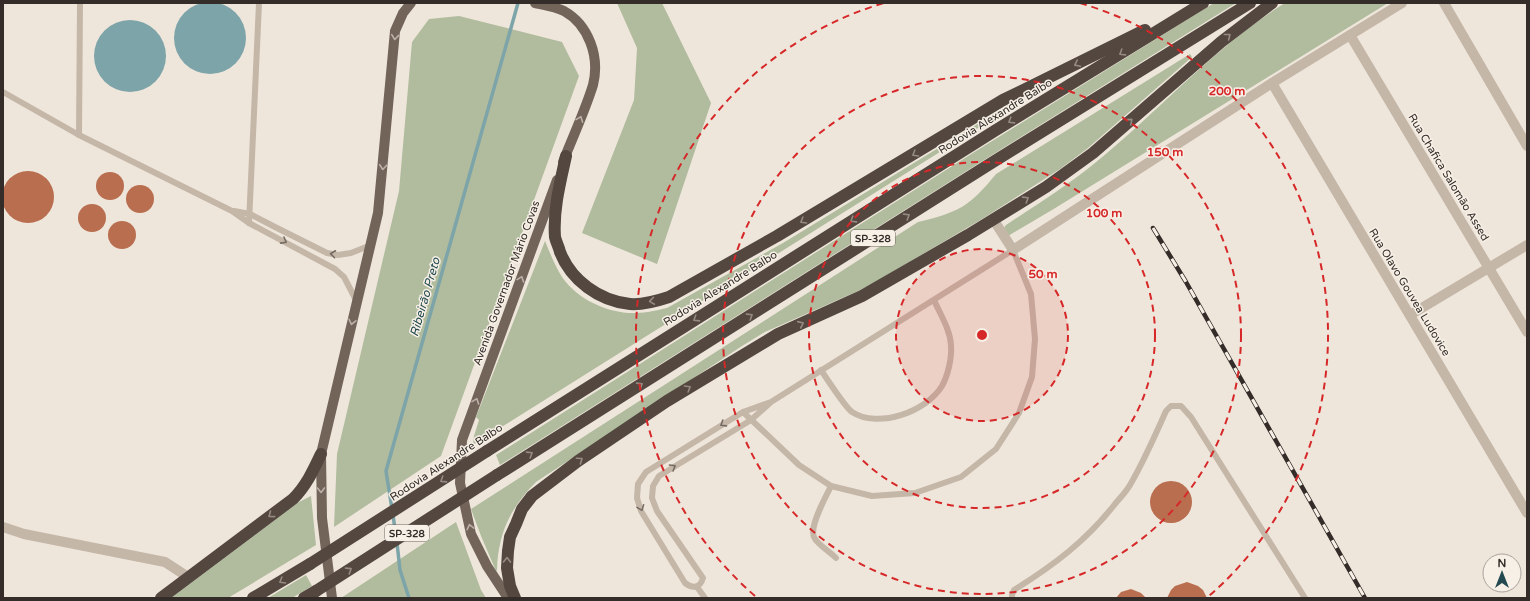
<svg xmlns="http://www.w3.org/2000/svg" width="1530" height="601" viewBox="0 0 1530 601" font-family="'Varela Round',sans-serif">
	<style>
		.green { fill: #b0bc9d }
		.water { fill: #7da4a9 }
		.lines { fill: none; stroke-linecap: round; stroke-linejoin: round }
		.stream { stroke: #7da4a9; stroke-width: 3.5 }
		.building { fill: #b96e4f }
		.lane { stroke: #c5b7a8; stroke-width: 6 }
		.street { stroke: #c5b7a8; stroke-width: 10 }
		.primary { stroke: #73645a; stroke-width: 10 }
		.highway { stroke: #534740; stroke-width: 12 }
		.rail-casing { stroke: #332c28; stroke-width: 4.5 }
		.rail { stroke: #f7f0e7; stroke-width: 3; stroke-dasharray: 9; stroke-linecap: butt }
		.highway-bridge { stroke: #534740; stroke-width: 12 }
		.oneway { stroke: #958b83 }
		.oneway2 { stroke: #bcb1a8 }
		.oneway3 { stroke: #756b62 }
		.ring { fill: none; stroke: #d62828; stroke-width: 2; stroke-dasharray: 7 5 }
		.labels { text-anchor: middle; stroke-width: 3; stroke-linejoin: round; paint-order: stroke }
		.shield { fill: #f7f0e7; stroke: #6e6761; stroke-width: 1 }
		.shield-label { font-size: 10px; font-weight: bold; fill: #332c28 }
		.street-label { font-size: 11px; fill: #332c28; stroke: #f7f0e7 }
		.water-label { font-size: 12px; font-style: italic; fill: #224a50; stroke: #f7f0e7 }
		.centre { fill: #d62828; stroke: #f7f0e7; stroke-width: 2 }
		.ring-label { font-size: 12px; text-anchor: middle; font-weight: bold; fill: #d62828; stroke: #f7f0e7; stroke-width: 3; stroke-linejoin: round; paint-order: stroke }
	</style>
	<rect width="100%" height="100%" fill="#efe6db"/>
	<g class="green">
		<path d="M617 3H662L711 103 657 264 582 233 634 100 637 48Z"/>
		<path d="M1214 3H1236L984 160 500 465 496 455 976 151Z"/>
		<path d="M1285 3H1388L1052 210 1008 236 1004 228 1006 225C1036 205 1067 186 1095 163 1159 111 1214 47 1285 3Z"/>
		<path d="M459 16 562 42 579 76 441 456 334 527 337 454 399 191 412 42 429 19Z"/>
		<path d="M1190 54 1192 57 1088 148 1060 169 982 219 877 281 858 291 765 332 742 346 536 482C511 507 498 533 497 570L496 571 481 536 471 509 918 222C959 212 969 207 996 174Z"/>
		<path d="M1020 98 1021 101 473 445 474 436 479 420 476 417 545 241C550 253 555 266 562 277 578 300 609 314 636 313 647 313 657 310 667 308L783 243Z"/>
		<path d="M311 496 316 545 228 598H171L299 502Z"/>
		<path d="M456 522 481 590 486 598H341Z"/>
		<path d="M306 575 312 586 292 598H268Z"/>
	</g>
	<g class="water">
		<circle cx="210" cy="38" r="36"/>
		<circle cx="130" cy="56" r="36"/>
	</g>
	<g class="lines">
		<g class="stream">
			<path d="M392 509 386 471 518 3"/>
			<path d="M393 515 396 537"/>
			<path d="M397 543 400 570 409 598"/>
		</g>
	</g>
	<g class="building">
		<circle cx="28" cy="197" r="26"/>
		<circle cx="110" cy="186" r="14"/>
		<circle cx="140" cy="199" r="14"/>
		<circle cx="92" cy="218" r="14"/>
		<circle cx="122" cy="235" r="14"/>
		<circle cx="1171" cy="502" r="21"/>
		<path d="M1187 582 1198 586 1203 590 1207 598H1167L1171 590 1175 586Z"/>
		<path d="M1131 589 1141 593 1146 598H1116L1121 592Z"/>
	</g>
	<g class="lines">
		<g class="lane">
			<path d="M3 92 79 135 232 211 249 223 335 269 344 277 357 302"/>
			<path d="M79 135 80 3"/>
			<path d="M234 211 250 214 275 227 327 253 338 255 351 253 371 245"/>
			<path d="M249 223 259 3"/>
			<path d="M821 370C827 379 845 407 852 412 878 429 926 412 942 386 948 375 952 358 951 345 950 329 940 314 934 300"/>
			<path d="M743 412 799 465 831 486 872 496 915 493 961 477 996 449 1019 413 1032 377 1035 339 1031 294 1013 250 771 402 751 420 659 476 653 486 652 498 657 511 703 578C700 588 693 589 685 583L641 511 637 498 638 484 646 472 743 412 771 402"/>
			<path d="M831 486C826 497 807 529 815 539 820 546 830 552 836 558"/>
			<path d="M697 587 705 598"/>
			<path d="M1012 598V595L1014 590C1054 565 1086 541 1115 504 1120 498 1126 492 1130 485 1144 461 1155 436 1166 411L1171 406H1181L1191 417 1305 598"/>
		</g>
		<g class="street">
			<path d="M1444 3 1527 146"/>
			<path d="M1350 35 1527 332"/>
			<path d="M1272 83 1527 513"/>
			<path d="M993 219 1013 250 1272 83 1402 3"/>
			<path d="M1410 315 1527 245"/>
			<path d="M3 527 24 534 165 562 188 577"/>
		</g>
		<g class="primary">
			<path d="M535 3C544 5 556 7 564 11 589 25 600 57 593 85 585 111 573 136 563 162"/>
			<path d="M332 598 322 518 321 454 378 213 395 31 403 13 411 3"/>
			<path d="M508 598 487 566 471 534 460 483 462 440 557 180"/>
		</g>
		<g class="highway">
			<path d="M566 156C560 183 553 210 555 237 556 242 559 247 560 252 571 280 599 301 630 304 643 305 657 301 669 297L777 236 1003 100 1145 30"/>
			<path d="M487 451 996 130 1203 3"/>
			<path d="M497 475 993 162 1250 3"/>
			<path d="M161 598 293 499C306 486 313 471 321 454"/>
			<path d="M253 598 310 564"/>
			<path d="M304 598 316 591"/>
			<path d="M515 598 510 586 507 568 508 551 510 537 516 524 522 509 532 496 578 461 667 401 778 334 862 296 968 235 1046 187 1093 153 1221 42 1272 3"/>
		</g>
		<defs>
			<path id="rail" d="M1153 228 1186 282 1365 598"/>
		</defs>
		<use href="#rail" class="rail-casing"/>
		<use href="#rail" class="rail"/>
		<g class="highway-bridge">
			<path d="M310 564 487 451"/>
			<path d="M316 591 497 475"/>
		</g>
	</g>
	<defs><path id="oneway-chevron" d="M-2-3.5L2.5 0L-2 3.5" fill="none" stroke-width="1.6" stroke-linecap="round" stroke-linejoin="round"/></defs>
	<g class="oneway">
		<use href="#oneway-chevron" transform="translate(1228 36) rotate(-38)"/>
		<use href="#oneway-chevron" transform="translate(1122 53) rotate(148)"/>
		<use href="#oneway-chevron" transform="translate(1077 64) rotate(154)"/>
		<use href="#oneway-chevron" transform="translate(1011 121) rotate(148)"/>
		<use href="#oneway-chevron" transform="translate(1130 121) rotate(-41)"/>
		<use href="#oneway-chevron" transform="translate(915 154) rotate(149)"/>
		<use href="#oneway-chevron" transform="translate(1026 199) rotate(-32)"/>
		<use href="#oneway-chevron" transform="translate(907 216) rotate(-32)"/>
		<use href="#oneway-chevron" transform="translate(853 220) rotate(148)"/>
		<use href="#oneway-chevron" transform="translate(803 221) rotate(149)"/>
		<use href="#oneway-chevron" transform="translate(652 301) rotate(172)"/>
		<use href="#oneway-chevron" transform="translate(750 316) rotate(-32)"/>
		<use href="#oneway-chevron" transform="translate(696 319) rotate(148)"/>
		<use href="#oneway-chevron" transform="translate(801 324) rotate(-24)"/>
		<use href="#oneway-chevron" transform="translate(640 385) rotate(-32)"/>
		<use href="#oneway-chevron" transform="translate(688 388) rotate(-31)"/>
		<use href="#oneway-chevron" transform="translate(530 454) rotate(-32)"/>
		<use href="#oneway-chevron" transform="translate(580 460) rotate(-35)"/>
		<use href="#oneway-chevron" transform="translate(443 480) rotate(147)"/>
		<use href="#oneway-chevron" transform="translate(271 515) rotate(143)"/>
		<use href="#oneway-chevron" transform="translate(507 560) rotate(-89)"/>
		<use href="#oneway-chevron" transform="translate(349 570) rotate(-33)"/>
		<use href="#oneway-chevron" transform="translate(282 581) rotate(149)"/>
	</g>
	<g class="oneway2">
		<use href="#oneway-chevron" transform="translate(395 37) rotate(96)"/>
		<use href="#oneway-chevron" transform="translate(580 119) rotate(-69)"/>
		<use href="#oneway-chevron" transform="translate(383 167) rotate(95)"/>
		<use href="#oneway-chevron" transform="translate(521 279) rotate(-70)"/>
		<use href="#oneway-chevron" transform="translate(352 322) rotate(103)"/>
		<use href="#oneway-chevron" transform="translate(476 401) rotate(-70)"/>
		<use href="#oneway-chevron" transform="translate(321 490) rotate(89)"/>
		<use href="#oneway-chevron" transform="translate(470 527) rotate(-103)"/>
	</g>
	<g class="oneway3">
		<use href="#oneway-chevron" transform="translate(284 241) rotate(29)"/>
		<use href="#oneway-chevron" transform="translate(333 254) rotate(-173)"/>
		<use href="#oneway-chevron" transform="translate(723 424) rotate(148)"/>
		<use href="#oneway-chevron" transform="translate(673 467) rotate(-31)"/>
		<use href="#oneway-chevron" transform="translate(641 508) rotate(69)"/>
	</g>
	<circle cx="982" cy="335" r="86" fill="#d62828" fill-opacity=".12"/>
	<g class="ring">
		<circle cx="982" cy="335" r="86"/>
		<circle cx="982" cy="335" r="173"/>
		<circle cx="982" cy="335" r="259"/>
		<path d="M755 596A346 346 0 0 1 884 3M1080 3A346 346 0 0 1 1209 596"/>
	</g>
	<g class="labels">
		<g class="shield">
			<rect x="851" y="230" width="44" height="16" rx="3"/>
			<rect x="385" y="525" width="44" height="16" rx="3"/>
		</g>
		<g class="shield-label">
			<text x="873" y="242">SP-328</text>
			<text x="407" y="537">SP-328</text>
		</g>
		<g class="street-label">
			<text transform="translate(995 116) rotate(-32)" y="4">Rodovia Alexandre Balbo</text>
			<text transform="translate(1449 177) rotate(59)" y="4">Rua Chafica Salomão Assed</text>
			<text transform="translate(506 283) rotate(-70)" y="4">Avenida Governador Mário Covas</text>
			<text transform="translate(720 288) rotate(-32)" y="4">Rodovia Alexandre Balbo</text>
			<text transform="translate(1410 292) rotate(59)" y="4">Rua Olavo Gouvea Ludovice</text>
			<text transform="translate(446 462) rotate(-33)" y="4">Rodovia Alexandre Balbo</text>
		</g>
		<g class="water-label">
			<text transform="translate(425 297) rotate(-74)" y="4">Ribeirão Preto</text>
		</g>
	</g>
	<circle cx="982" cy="335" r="6" class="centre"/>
	<g class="ring-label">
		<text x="1227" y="95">200 m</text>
		<text x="1165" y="156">150 m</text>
		<text x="1104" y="217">100 m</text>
		<text x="1043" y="278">50 m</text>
	</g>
	<rect width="1530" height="601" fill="none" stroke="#332c28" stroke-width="8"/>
	<g transform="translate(1502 573)"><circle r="19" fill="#f7f0e7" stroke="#a9a29b"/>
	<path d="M0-3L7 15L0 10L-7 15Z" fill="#224a50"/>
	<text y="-6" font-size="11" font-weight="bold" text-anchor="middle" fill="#332c28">N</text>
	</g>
</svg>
